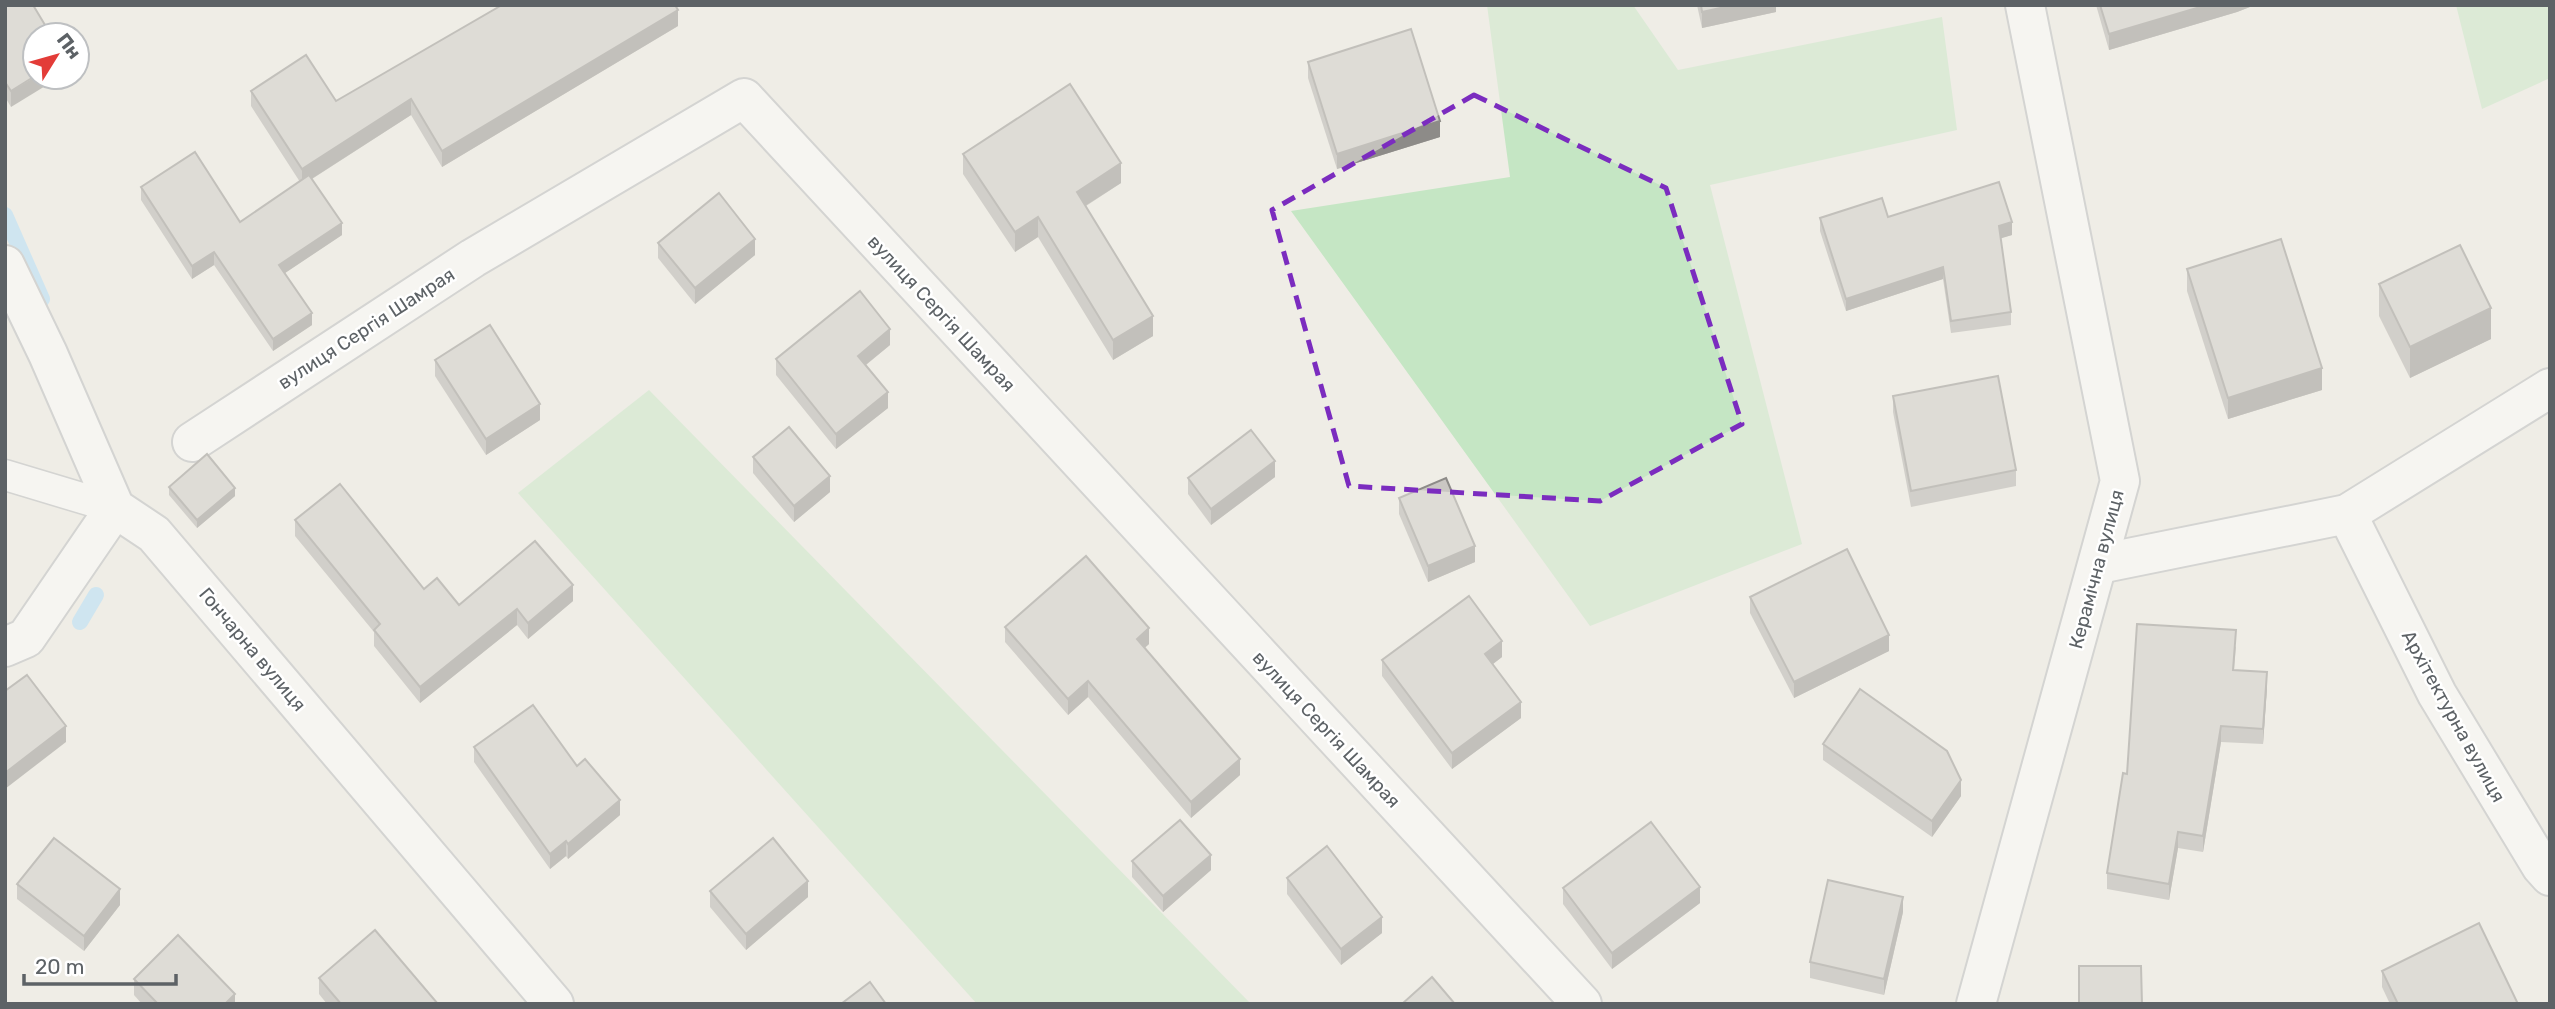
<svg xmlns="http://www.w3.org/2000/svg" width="2555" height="1009" viewBox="0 0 2555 1009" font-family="Rubik,sans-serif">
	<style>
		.green { fill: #c5e6c4 }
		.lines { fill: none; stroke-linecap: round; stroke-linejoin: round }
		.stream { stroke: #a9dcfc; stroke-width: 16 }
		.service-casing { stroke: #b3b6ba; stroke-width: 33 }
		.minor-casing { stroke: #b3b6ba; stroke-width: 42 }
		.tertiary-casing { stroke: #b3b6ba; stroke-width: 42 }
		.service { stroke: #fff; stroke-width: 30 }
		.minor { stroke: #fff; stroke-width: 38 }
		.tertiary { stroke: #fff; stroke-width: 38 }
		.wall { fill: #aeaba8 }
		.shaded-wall { fill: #8d8b88 }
		.building { fill: #cac7c3; stroke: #8d8b88; stroke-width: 2 }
		.marked { fill: none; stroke: #7b2cbf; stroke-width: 5; stroke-dasharray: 14 9; stroke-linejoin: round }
		.labels { text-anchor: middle; stroke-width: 5; stroke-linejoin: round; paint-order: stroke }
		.street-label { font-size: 19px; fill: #5d6266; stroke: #fff }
	</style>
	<rect width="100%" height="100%" fill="#efede6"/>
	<g class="green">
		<path d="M1487 5H1633L1678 70 1942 17 1957 130 1710 185 1802 544 1590 626 1291 211 1510 177Z"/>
		<path d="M2456 5H2550V78L2482 109Z"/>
		<path d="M649 390 1251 1004H977L518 493Z"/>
	</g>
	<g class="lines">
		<g class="stream">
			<path d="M5 215 42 299"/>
			<path d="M80 622 96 595"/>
		</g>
		<defs>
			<path id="service" d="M5 475 115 508"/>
			<g id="minor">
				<path d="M192 442 473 258 744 98 1582 1004"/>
				<path d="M2347 514 2437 694 2541 866 2550 876"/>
				<path d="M2099 564 2347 514 2550 388"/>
				<path d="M5 647 26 638 115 508"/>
				<path d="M1976 1004 2120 481 2025 5"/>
			</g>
			<path id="tertiary" d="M5 265 48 354 115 508 154 534 554 1004"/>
		</defs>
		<use href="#service" class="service-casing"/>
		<use href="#minor" class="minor-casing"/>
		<use href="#tertiary" class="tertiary-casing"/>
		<use href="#service" class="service"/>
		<use href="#minor" class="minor"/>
		<use href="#tertiary" class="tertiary"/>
	</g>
	<g class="wall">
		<path d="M5 5H33L11 107 5 97Z"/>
		<path d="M1697 5H1776V12L1702 28Z"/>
		<path d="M2096 5H2255L2237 12 2109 50Z"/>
		<path d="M678 26 442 167 411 115 312 179 342 235 285 273 312 325 273 351 214 265 192 279 141 200V187L240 222 300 182 251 106V91L336 101Z"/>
		<path d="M1308 62 1440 137 1337 169 1308 78Z"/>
		<path d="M963 154 1121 183 1086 206 1153 336 1113 360 1038 237 1015 252 963 174Z"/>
		<path d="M1888 217 2012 235 2000 238 2011 312V325L1951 333 1943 279 1846 311 1820 231V218Z"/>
		<path d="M658 243 755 255 695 304 658 258Z"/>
		<path d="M2187 269 2322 390 2228 419 2187 291Z"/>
		<path d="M2379 284 2491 339 2410 378 2379 316Z"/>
		<path d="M890 345 866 365 888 408 836 449 776 375V359Z"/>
		<path d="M435 360 540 420 486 455 435 376Z"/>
		<path d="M1893 396 2016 470V486L1911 507 1893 412Z"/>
		<path d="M753 457 830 492 794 522 753 473Z"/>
		<path d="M1275 477 1211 525 1188 494V478Z"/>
		<path d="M169 487 235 496 197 528 169 495Z"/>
		<path d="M1399 498 1475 562 1428 582 1399 514Z"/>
		<path d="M295 520 424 589 459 605 573 601 528 639 517 625 420 703 374 646V632L295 536Z"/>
		<path d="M1750 597 1889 651 1794 698 1750 613Z"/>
		<path d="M1005 627 1149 644 1144 648 1240 775 1191 818 1088 697 1068 715 1005 642Z"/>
		<path d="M2236 646 2234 670 2267 688 2263 744 2221 742 2203 852 2178 848 2169 900 2107 889V873L2127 774Z"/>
		<path d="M1502 657 1493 664 1521 718 1452 769 1382 676V660Z"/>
		<path d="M1823 744 1961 796 1932 837 1823 760Z"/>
		<path d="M474 747 577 766 620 815 568 859 566 856 550 869 474 762Z"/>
		<path d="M1132 861 1211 870 1163 912 1132 877Z"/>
		<path d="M1287 878 1382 933 1341 965 1287 894Z"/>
		<path d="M17 884 120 905 84 951 17 899Z"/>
		<path d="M1563 888 1700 903 1612 969 1563 904Z"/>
		<path d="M710 891 808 897 746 950 710 907Z"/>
		<path d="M1903 912 1884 995 1810 978V962Z"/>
		<path d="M2382 971 2518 1004H2390L2382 987Z"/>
		<path d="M319 978 438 1004H327L319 994Z"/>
		<path d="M134 979 235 1004H142L134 995Z"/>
	</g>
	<g class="shaded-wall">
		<path d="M1734 5H1776V12L1702 28V12Z"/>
		<path d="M2207 5H2255L2237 12 2109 50V34Z"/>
		<path d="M678 10V26L442 167V151Z"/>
		<path d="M35 77H60L11 107V91Z"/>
		<path d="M411 99V115L302 185V169Z"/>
		<path d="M1440 121V137L1337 169V154Z"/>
		<path d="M1121 163V183L1077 211V192Z"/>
		<path d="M1038 217V237L1015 252V232Z"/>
		<path d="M2012 222V235L1999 239V226Z"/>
		<path d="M342 223V235L279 277V265Z"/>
		<path d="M755 239V255L695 304V288Z"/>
		<path d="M214 252V265L192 279V266Z"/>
		<path d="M1943 267V279L1846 311V299Z"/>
		<path d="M2491 308V339L2410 378V347Z"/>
		<path d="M312 313V325L273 351V339Z"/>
		<path d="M1153 316V336L1113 360V340Z"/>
		<path d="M890 329V345L858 371V356Z"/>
		<path d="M2322 368V390L2228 419V398Z"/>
		<path d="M888 392V408L836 449V434Z"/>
		<path d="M540 404V420L486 455V439Z"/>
		<path d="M1275 461V477L1211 525V509Z"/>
		<path d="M830 476V492L794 522V506Z"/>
		<path d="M235 488V496L197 528V520Z"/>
		<path d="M1475 546V562L1428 582V566Z"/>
		<path d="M573 585V601L528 639V623Z"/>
		<path d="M517 609V625L420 703V687Z"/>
		<path d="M1149 628V644L1137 655V639Z"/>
		<path d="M1889 635V651L1794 698V682Z"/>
		<path d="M1502 641V657L1485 670V654Z"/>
		<path d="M2267 672V688L2263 744V729Z"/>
		<path d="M1088 681V697L1068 715V699Z"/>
		<path d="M1521 702V718L1452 769V753Z"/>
		<path d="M66 726V742L5 789V773Z"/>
		<path d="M2221 726V742L2203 852V836Z"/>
		<path d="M1240 759V775L1191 818V802Z"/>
		<path d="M1961 780V796L1932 837V821Z"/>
		<path d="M620 800V815L568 859V844Z"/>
		<path d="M2178 832V848L2169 900V884Z"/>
		<path d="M566 841V856L550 869V854Z"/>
		<path d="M1211 855V870L1163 912V896Z"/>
		<path d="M808 881V897L746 950V934Z"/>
		<path d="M1700 887V903L1612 969V953Z"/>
		<path d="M120 889V905L84 951V936Z"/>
		<path d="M1903 897V912L1884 995V979Z"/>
		<path d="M1382 917V933L1341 965V949Z"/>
		<path d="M235 994V1004H225Z"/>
	</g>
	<g class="building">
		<path d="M5 5H33L51 35H35V76L11 91 5 82Z"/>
		<path d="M502 5H675L678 10 442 151 411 99 302 169 251 91 306 55 336 101Z"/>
		<path d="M1701 5H1734L1702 12Z"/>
		<path d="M2100 5H2207L2109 34Z"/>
		<path d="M1411 29 1440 121 1337 154 1308 62Z"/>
		<path d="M1070 84 1121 163 1077 192 1153 316 1113 340 1038 217 1015 232 963 154Z"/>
		<path d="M195 152 240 222 309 175 342 223 279 265 312 313 273 339 214 252 192 266 141 187Z"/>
		<path d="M1999 182 2012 222 1999 226 2011 312 1951 321 1943 267 1846 299 1820 218 1882 198 1888 217Z"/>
		<path d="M719 193 755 239 695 288 658 243Z"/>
		<path d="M2281 239 2322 368 2228 398 2187 269Z"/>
		<path d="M2460 245 2491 308 2410 347 2379 284Z"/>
		<path d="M860 291 890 329 858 356 888 392 836 434 776 359Z"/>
		<path d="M490 325 540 404 486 439 435 360Z"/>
		<path d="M1998 376 2016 470 1911 491 1893 396Z"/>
		<path d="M789 427 830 476 794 506 753 457Z"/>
		<path d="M1251 430 1275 461 1211 509 1188 478Z"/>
		<path d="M207 454 235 488 197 520 169 487Z"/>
		<path d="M1446 478 1475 546 1428 566 1399 498Z"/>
		<path d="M340 484 424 589 437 578 459 605 535 541 573 585 528 623 517 609 420 687 374 630 380 624 295 520Z"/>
		<path d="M1847 549 1889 635 1794 682 1750 597Z"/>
		<path d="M1086 556 1149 628 1137 639 1240 759 1191 802 1088 681 1068 699 1005 627Z"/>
		<path d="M1469 596 1502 641 1485 654 1521 702 1452 753 1382 660Z"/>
		<path d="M2137 624 2236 630 2233 670 2267 672 2263 729 2221 726 2203 836 2178 832 2169 884 2107 873 2123 773 2127 774Z"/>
		<path d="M27 675 66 726 5 773V691Z"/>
		<path d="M1860 689 1947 751 1961 780 1932 821 1823 744Z"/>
		<path d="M533 705 577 766 585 759 620 800 568 844 566 841 550 854 474 747Z"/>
		<path d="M1180 820 1211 855 1163 896 1132 861Z"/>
		<path d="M1651 822 1700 887 1612 953 1563 888Z"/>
		<path d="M54 838 120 889 84 936 17 884Z"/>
		<path d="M773 838 808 881 746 934 710 891Z"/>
		<path d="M1327 846 1382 917 1341 949 1287 878Z"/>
		<path d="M1828 880 1903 897 1884 979 1810 962Z"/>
		<path d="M2479 923 2518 1004H2398L2382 971Z"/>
		<path d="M375 930 438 1004H341L319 978Z"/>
		<path d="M178 935 235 994 225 1004H158L134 979Z"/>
		<path d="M2079 966H2141L2142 1004H2079Z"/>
		<path d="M1432 977 1455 1004H1402Z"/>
		<path d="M870 982 886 1004H841Z"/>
	</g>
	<path d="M0 0H2555V1009H0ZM1474 95 1666 188 1742 424 1600 501 1349 486 1272 210Z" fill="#efede6" fill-opacity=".55" fill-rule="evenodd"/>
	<path class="marked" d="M1474 95 1666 188 1742 424 1600 501 1349 486 1272 210Z"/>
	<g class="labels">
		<g class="street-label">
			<text transform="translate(942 313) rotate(47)" y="7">вулиця Сергія Шамрая</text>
			<text transform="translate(366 328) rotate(-33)" y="7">вулиця Сергія Шамрая</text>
			<text transform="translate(2096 569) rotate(-75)" y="7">Керамічна вулиця</text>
			<text transform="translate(253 649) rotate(50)" y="7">Гончарна вулиця</text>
			<text transform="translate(2454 716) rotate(61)" y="7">Архітектурна вулиця</text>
			<text transform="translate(1327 729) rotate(47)" y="7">вулиця Сергія Шамрая</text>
		</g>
	</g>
	<rect width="2555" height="1009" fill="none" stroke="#5d6266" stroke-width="14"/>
	<g transform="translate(56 56) rotate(53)"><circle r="33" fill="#ffffff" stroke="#bec0c2" stroke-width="2"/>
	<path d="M0-5L12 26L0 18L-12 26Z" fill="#e33c38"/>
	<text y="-10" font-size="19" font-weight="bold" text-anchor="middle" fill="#5d6266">Пн</text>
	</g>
	<path d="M24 974v10h152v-10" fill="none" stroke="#5d6266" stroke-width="3.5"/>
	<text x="35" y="974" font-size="21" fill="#5d6266" stroke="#ffffff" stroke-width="5" paint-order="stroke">20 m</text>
</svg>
